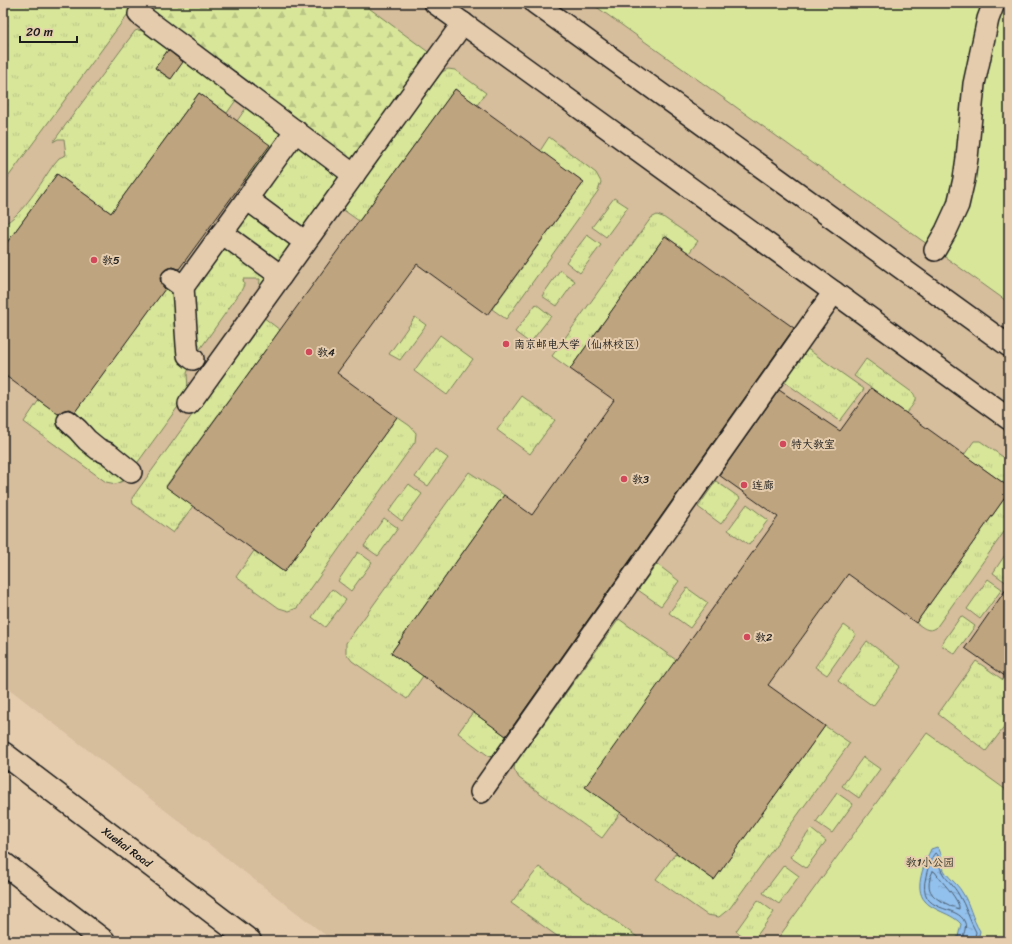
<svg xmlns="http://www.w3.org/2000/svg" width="1012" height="944" viewBox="0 0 1012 944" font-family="Sriracha,'LXGW WenKai TC',sans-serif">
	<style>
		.built { fill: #d6bd9c }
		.grass { fill: url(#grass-tufts); stroke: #7a815b }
		.forest { fill: url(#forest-firs); stroke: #7a815b }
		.green { fill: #d8e69a; stroke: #7a815b }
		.water { fill: url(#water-ripples); stroke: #637f99 }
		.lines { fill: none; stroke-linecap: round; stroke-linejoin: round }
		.shore { stroke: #4c5e70; stroke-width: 1 }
		.building { fill: #bfa57f; stroke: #1c1c1c }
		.minor-casing { stroke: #1c1c1c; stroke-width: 24 }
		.major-casing { stroke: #1c1c1c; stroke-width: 25 }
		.minor { stroke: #e5ccad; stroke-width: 21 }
		.major { stroke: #e5ccad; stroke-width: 22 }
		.poi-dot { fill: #d1495b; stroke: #e5ccad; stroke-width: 1.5 }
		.labels { text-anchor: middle; stroke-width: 4; stroke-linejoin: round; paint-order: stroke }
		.poi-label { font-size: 11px; fill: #1c1c1c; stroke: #e5ccad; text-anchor: start }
		.street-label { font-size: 11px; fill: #1c1c1c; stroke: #e5ccad }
		.park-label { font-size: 11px; fill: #383a2f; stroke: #e5ccad }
	</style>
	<defs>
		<pattern id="grass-tufts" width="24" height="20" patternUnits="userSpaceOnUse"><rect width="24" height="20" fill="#d8e69a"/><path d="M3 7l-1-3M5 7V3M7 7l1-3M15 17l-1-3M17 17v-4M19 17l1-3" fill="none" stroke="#b9c584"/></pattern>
		<pattern id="forest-firs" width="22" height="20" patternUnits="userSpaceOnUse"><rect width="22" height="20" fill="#d8e69a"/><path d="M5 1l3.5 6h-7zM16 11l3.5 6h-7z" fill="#b9c584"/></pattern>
		<pattern id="water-ripples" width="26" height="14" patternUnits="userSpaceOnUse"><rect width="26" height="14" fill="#93c1ed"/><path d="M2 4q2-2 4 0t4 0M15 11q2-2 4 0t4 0" fill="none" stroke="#7ea5cb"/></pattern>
	</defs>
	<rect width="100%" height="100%" fill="#e5ccad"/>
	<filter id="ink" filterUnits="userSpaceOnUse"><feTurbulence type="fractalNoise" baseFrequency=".025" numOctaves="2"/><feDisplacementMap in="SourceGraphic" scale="8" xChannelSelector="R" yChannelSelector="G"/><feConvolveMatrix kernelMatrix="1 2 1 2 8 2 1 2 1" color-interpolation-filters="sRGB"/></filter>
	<g filter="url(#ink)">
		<path class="built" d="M3 3H1009V941H333L3 684Z"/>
		<g class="grass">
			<path d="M3 3H136L3 184Z"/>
			<path d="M138 30 142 31 168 50 155 68 170 79 183 61 194 69 198 64 236 100 227 113 199 93 111 213 57 174 3 248V225C24 213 40 184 54 164L59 158 66 155 64 139H58L53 142 135 31Z"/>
			<path d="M448 69 455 70 486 93 477 105 455 89 359 221 342 209 442 72Z"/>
			<path d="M252 106 286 129 249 182 245 179 237 121 246 108Z"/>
			<path d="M549 137 596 173 601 182 598 191 506 319 492 309 584 182 540 151Z"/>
			<path d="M295 140 343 175 301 231 254 197Z"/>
			<path d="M614 198 628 207 606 237 592 227Z"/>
			<path d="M247 206 294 241 276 265 229 231Z"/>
			<path d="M657 215 663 217 698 241 689 253 665 236 570 369 552 356 651 218Z"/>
			<path d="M587 235 601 245 580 273 566 262Z"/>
			<path d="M220 242 268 277 259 291 260 279H243L244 285 241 291 193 359 187 373 188 390 185 397 125 480 116 484 106 482 24 422 39 400 68 421 169 283Z"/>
			<path d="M560 270 575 281 557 306 542 296Z"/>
			<path d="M536 304 551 316 530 343 515 332Z"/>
			<path d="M263 317 280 330 166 486 193 506 173 533 133 504 132 498Z"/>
			<path d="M415 317 426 325 400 360 389 354Z"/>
			<path d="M440 335 473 359 447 395 414 371Z"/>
			<path d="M806 348 864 389 840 421 783 381Z"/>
			<path d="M866 359 913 393C919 400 911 407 906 413L854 376Z"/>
			<path d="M522 396 555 420 530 454 497 430Z"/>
			<path d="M397 417 410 426 416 433 415 442 297 608 289 611 279 608 236 577 254 551 284 572Z"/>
			<path d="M974 441H980L1009 461V487L964 455Z"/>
			<path d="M435 449 448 458 428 486 415 477Z"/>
			<path d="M469 472 504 495 391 653 423 676 407 699 352 661 346 653V643Z"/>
			<path d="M716 481 740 498 721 524 698 507Z"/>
			<path d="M409 484 422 494 402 521 389 511Z"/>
			<path d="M1009 492V525L936 628C928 633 923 627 916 623Z"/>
			<path d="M747 504 768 520 749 545 728 530Z"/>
			<path d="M384 518 398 528 378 556 364 546Z"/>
			<path d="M1009 549V580L1007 583 993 573Z"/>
			<path d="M358 552 372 562 351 591 338 581Z"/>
			<path d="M657 564 679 581 661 606 638 590Z"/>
			<path d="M988 579 1002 589 980 619 967 609Z"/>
			<path d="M687 588 708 603 690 628 669 613Z"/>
			<path d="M332 589 346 600 325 627 312 617Z"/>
			<path d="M600 604 606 608 497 756 490 757 458 733 473 712 506 736Z"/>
			<path d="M961 616 975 626 955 654 941 645Z"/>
			<path d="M619 619 676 660 621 812 602 838 519 778 514 769 515 764Z"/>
			<path d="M844 625 856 634 827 675 815 667Z"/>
			<path d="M867 641 902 667 873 706 838 681Z"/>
			<path d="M976 661 1009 684V721L986 751 938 714Z"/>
			<path d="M825 726 850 743 730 908 719 917 707 915 656 879 676 853 714 880Z"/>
			<path d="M863 757 880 769 859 798 842 786Z"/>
			<path d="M837 793 853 804 832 833 816 822Z"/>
			<path d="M811 829 826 841 806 868 790 857Z"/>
			<path d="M784 865 799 876 779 904 763 893Z"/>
			<path d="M539 867 643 941H564L511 903Z"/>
			<path d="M758 900 774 912 753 941H750L736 931Z"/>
		</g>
		<path class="forest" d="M158 3H362L431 54 350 165 149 16Z"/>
		<g class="green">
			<path d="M591 3H1009V301L1005 300Z"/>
			<path d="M927 733 1009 792V941H776Z"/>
		</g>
		<path class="water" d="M937 847C944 855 940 859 943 868 947 877 957 883 962 892 970 904 972 919 980 931L978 941H957L961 924C955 917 946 914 938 910 934 908 928 905 925 901 913 888 925 863 931 849Z"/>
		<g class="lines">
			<g class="shore">
				<path d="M933 871 935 872C943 884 954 893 959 906V909C954 908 951 906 947 904 931 897 924 889 933 871Z"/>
				<path d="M961 941C963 936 967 927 965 923 959 903 916 916 926 876 928 868 930 859 935 853L938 855C940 879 948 876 959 895 966 906 969 920 976 932L974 941"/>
			</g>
		</g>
		<g class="building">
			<path d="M168 50 183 62 171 79 155 68Z"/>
			<path d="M455 89 584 182 487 315 417 264 337 373 397 417 284 572 166 487Z"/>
			<path d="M199 93 270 145 179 269 173 267 168 268 163 272 160 278 161 284 165 289 75 412 70 409 65 410 58 414 3 374V248L57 174 111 213Z"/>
			<path d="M665 236 794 328 506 736 391 653 504 495 532 515 614 400 570 369Z"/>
			<path d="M871 388 1009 487V492L916 623 848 574 768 685 825 726 714 880 585 787 778 517 719 475 779 390 840 431Z"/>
			<path d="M1009 585V679L965 648Z"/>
		</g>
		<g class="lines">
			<defs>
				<g id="minor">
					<path d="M435 3 1009 419"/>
					<path d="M535 3 1009 346"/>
					<path d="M139 14 354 175"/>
					<path d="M247 199 305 242"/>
					<path d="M222 233 281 276"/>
					<path d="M935 250 946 231 958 205 964 179 967 158 974 84 988 19 994 3"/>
					<path d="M172 279 183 287 296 131"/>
					<path d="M183 287 187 345 188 355 193 359"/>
					<path d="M189 404 463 23"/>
					<path d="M68 421 78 430 87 440 98 449 109 454 131 472"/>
					<path d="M481 792 834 292"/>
				</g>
				<g id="major">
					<path d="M3 753 250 941"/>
					<path d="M3 863 104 941"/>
				</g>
			</defs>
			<use href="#minor" class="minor-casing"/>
			<use href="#major" class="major-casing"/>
			<use href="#minor" class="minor"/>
			<use href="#major" class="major"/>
		</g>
	</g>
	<g class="poi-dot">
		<circle cx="94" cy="260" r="4"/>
		<circle cx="506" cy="344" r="4"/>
		<circle cx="309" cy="352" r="4"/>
		<circle cx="783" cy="444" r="4"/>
		<circle cx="624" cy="479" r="4"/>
		<circle cx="744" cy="485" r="4"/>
		<circle cx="747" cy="637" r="4"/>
	</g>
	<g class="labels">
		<g class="poi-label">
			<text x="102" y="264">教5</text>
			<text x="514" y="348">南京邮电大学（仙林校区）</text>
			<text x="317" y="356">教4</text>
			<text x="791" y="448">特大教室</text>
			<text x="632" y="483">教3</text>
			<text x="752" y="489">连廊</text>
			<text x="755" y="641">教2</text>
		</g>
		<g class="street-label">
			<text transform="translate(127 847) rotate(37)" y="4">Xuehai Road</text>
		</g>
		<g class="park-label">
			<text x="930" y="866">教1小公园</text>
		</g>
	</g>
	<rect width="1012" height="944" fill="none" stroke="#e5ccad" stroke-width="16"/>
	<rect x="8" y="8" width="996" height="928" fill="none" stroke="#1c1c1c" stroke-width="1.5" filter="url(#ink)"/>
	<path d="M20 36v6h57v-6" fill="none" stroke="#1c1c1c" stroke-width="2"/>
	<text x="26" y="36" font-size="12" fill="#1c1c1c" stroke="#e5ccad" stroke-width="3" paint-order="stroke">20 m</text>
</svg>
